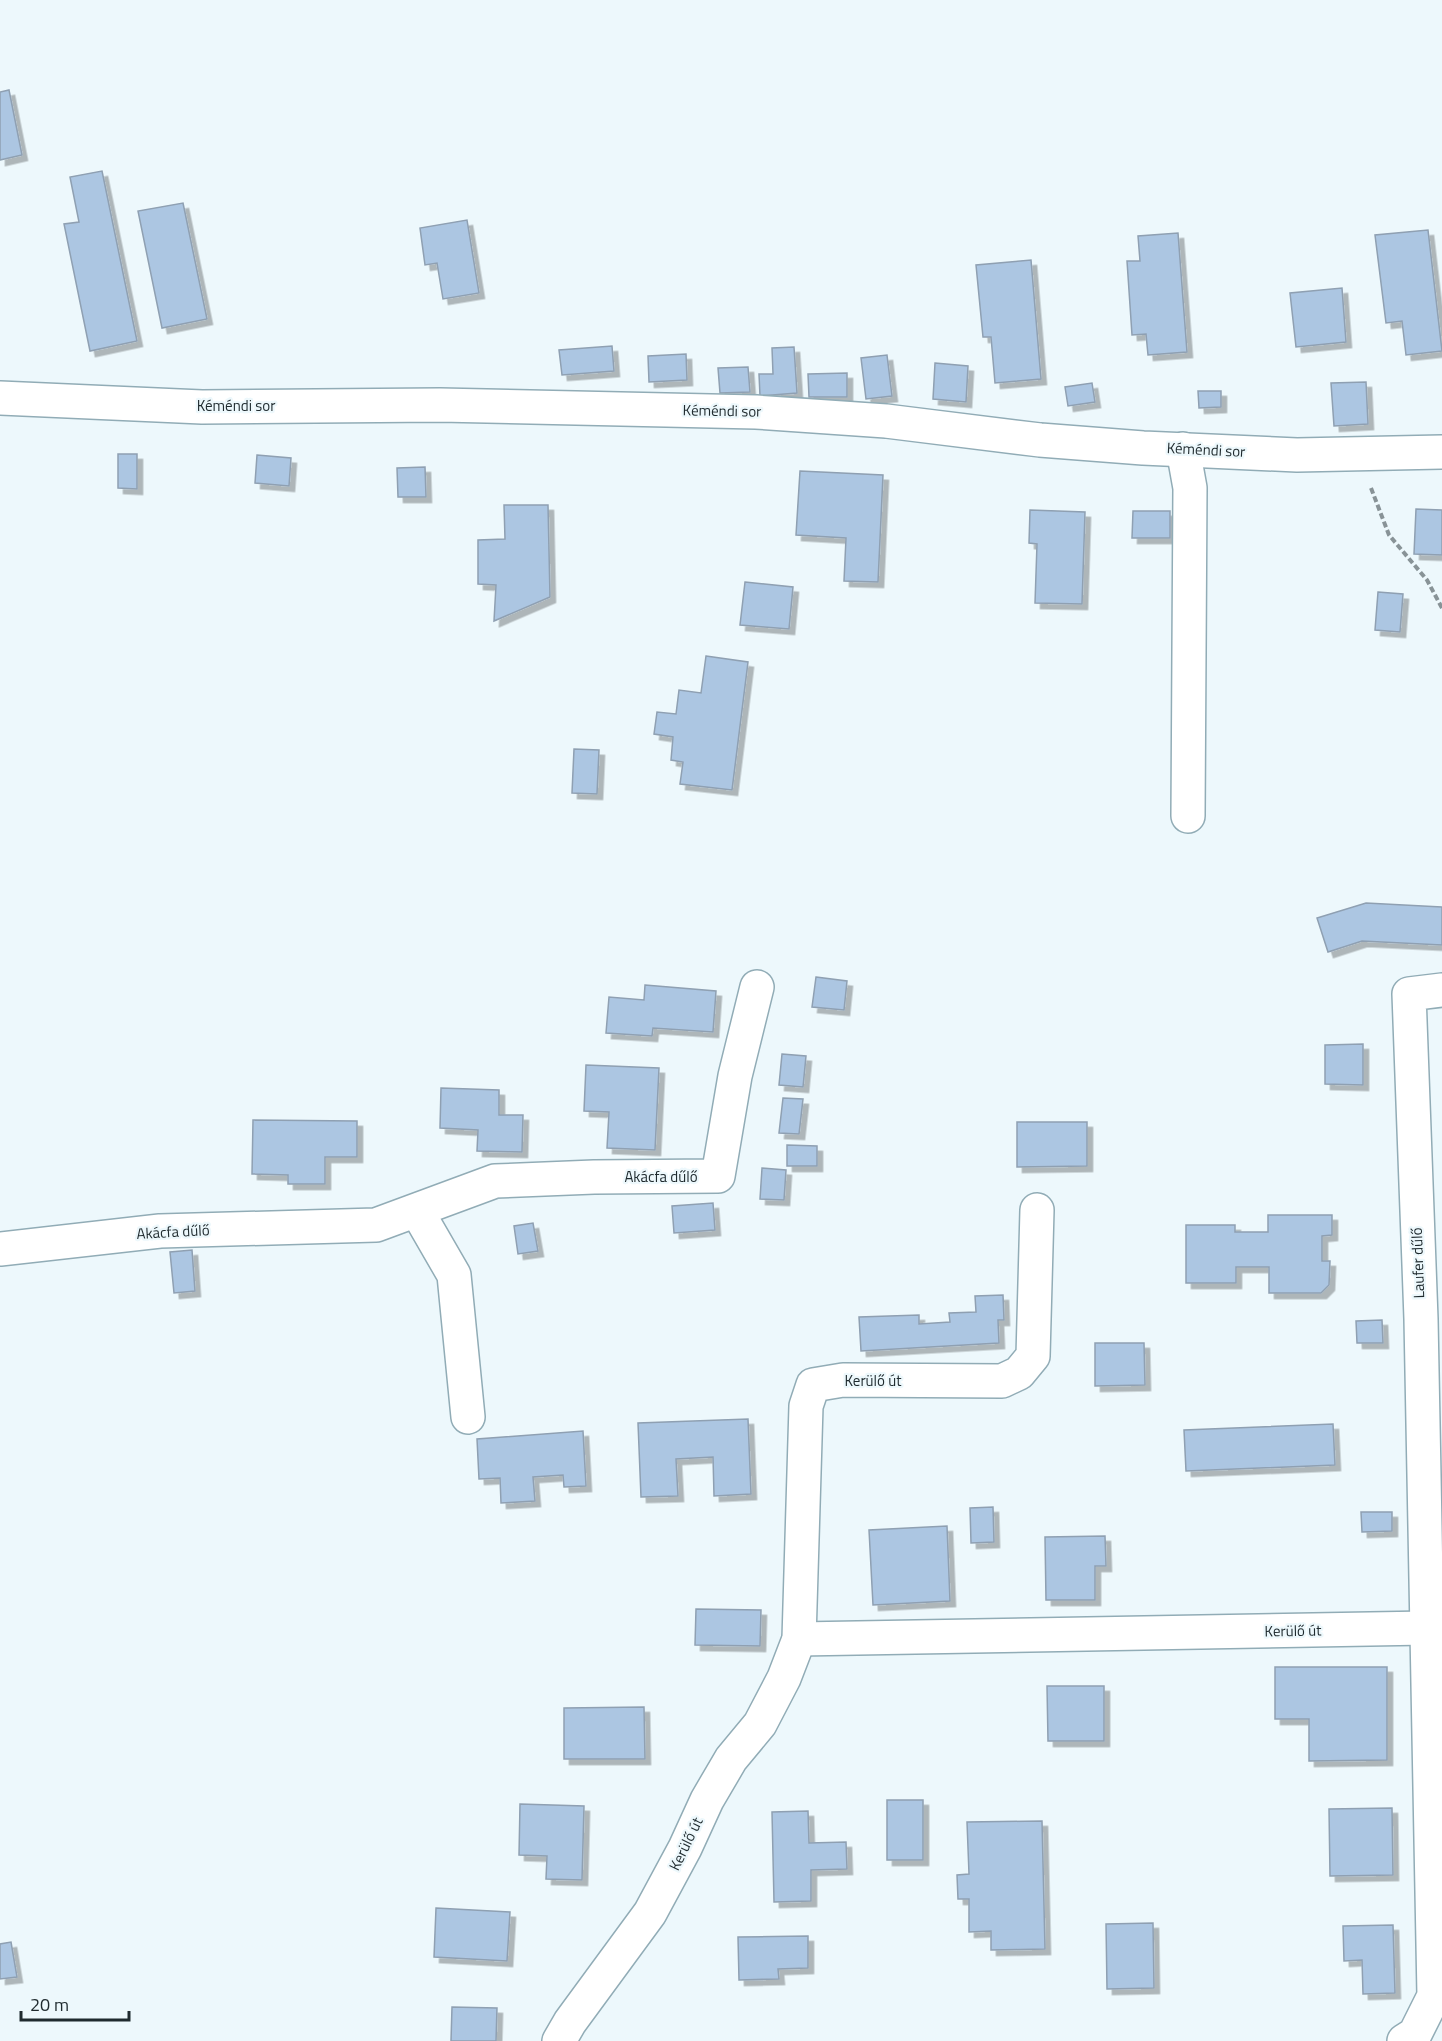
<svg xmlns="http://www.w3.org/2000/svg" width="1442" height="2041" viewBox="0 0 1442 2041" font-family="'Titillium Web',sans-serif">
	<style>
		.building { fill: #acc6e2; stroke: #8fa0b2; stroke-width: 1.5; filter: url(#shadow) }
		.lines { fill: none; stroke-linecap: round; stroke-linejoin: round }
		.street-casing { stroke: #91acb6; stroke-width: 36 }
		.path { stroke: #889397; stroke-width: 4; stroke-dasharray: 6 3; stroke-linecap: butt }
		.street { stroke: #fff; stroke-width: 33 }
		.labels { text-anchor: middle; stroke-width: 4.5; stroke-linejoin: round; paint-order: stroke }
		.street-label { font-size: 15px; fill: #1f2a2e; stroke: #edf8fc }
	</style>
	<defs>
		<filter id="shadow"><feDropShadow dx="5.5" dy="5.5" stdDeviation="0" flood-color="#0004"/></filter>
	</defs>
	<rect width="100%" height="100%" fill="#edf8fc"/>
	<g class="building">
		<path d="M9 90 22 155 0 160V92Z"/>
		<path d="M102 171 137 341 90 351 64 224 79 222 70 177Z"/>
		<path d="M183 203 207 319 162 328 138 211Z"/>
		<path d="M467 220 479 293 443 299 437 263 425 265 420 228Z"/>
		<path d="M1428 230 1442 351 1406 355 1402 321 1386 323 1375 235Z"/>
		<path d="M1178 233 1187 352 1148 355 1146 334 1132 335 1127 261H1140L1138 236Z"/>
		<path d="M1031 260 1041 379 995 383 991 337H983L976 265Z"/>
		<path d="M1342 288 1346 342 1296 347 1290 293Z"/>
		<path d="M612 346 614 371 562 375 559 350Z"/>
		<path d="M794 347 797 393 760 396 759 374H773L772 348Z"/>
		<path d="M686 354 687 380 649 382 648 356Z"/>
		<path d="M887 355 892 396 866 399 861 358Z"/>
		<path d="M935 363 968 366 966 402 933 399Z"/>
		<path d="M748 367 750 392 720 393 718 368Z"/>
		<path d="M847 373V397H809L808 374Z"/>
		<path d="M1366 382 1368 424 1334 426 1331 383Z"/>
		<path d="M1092 383 1095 402 1068 406 1065 387Z"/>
		<path d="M1198 391H1221V407L1199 408Z"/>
		<path d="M118 454H137V489L118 488Z"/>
		<path d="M257 455 291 458 289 486 255 483Z"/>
		<path d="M425 467 426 497H398L397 468Z"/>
		<path d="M800 471 883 475 878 582 844 581 846 538 796 535Z"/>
		<path d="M504 505H548L550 597 494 621 496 585 478 584V540L505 539Z"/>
		<path d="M1416 509 1442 510V555L1414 554Z"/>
		<path d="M1030 510 1085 512 1082 604 1035 603 1037 544 1029 543Z"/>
		<path d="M1133 511H1170V538H1132Z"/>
		<path d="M745 582 793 587 789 629 740 625Z"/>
		<path d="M1378 592 1403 594 1400 632 1375 630Z"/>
		<path d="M706 656 748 662 732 790 680 784 683 762 671 760 673 737 654 734 657 712 676 714 679 690 701 693Z"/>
		<path d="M574 749 599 750 597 794 572 793Z"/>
		<path d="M1366 903 1442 907V945L1362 941 1328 952 1317 918Z"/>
		<path d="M816 977 847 981 844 1010 812 1007Z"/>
		<path d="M645 985 716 991 713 1032 653 1028 652 1036 606 1033 609 997 644 1000Z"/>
		<path d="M1363 1044V1085L1325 1084V1045Z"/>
		<path d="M782 1054 806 1056 803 1087 779 1085Z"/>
		<path d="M586 1065 659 1068 655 1150 607 1148 609 1112 584 1111Z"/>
		<path d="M441 1088 499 1090V1115H523L522 1152 477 1151 478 1130 440 1128Z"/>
		<path d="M783 1098 803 1099 799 1134 779 1133Z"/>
		<path d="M253 1120 357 1121V1157H325V1184H288V1175L252 1174Z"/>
		<path d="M1017 1122H1087V1166L1017 1167Z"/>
		<path d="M787 1145 817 1146V1166H787Z"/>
		<path d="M762 1168 786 1170 784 1200 760 1199Z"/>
		<path d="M713 1203 715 1230 674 1233 672 1206Z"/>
		<path d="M1268 1215H1332V1235L1322 1236V1261H1330L1329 1285 1321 1293H1269V1267H1236V1283H1186V1225H1235V1232H1268Z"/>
		<path d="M533 1223 538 1251 518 1254 514 1226Z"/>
		<path d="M192 1250 195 1291 174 1293 170 1252Z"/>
		<path d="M1003 1295 1004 1320H998L999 1343 861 1351 859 1317 919 1315V1324L950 1322 949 1313 976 1312 975 1296Z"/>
		<path d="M1382 1320 1383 1343H1357L1356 1321Z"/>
		<path d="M1095 1343H1144L1145 1385 1095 1386Z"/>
		<path d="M748 1419 751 1494 714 1496 713 1457 676 1459 678 1496 641 1497 638 1423Z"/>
		<path d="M1333 1424 1335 1465 1186 1471 1184 1430Z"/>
		<path d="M583 1431 586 1486 564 1487 563 1475 533 1477 535 1501 501 1503 500 1478 479 1479 477 1439Z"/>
		<path d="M993 1507 994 1542 971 1543 970 1508Z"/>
		<path d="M1361 1512H1392V1531L1362 1532Z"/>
		<path d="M947 1526 950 1601 873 1605 869 1530Z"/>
		<path d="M1105 1536 1106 1566H1095V1600H1046L1045 1537Z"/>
		<path d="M696 1609 761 1610 760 1646 695 1645Z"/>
		<path d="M1275 1667H1387V1760L1309 1761V1719H1275Z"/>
		<path d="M1047 1686H1104V1741H1048Z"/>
		<path d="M644 1707 645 1759H564V1708Z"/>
		<rect x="887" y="1800" width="36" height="60"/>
		<path d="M520 1804 584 1806 582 1880 546 1879 547 1856 519 1855Z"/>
		<path d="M1392 1808 1393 1875 1330 1876 1329 1809Z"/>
		<path d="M808 1811 809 1843 846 1842 847 1869 811 1870V1901L774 1902 772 1812Z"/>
		<path d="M1042 1821 1045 1949 991 1950V1931L969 1932V1899H958L957 1875 969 1874 967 1822Z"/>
		<path d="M436 1908 510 1912 507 1961 434 1957Z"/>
		<path d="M1153 1923 1154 1988 1107 1989 1106 1924Z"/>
		<path d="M1393 1925 1395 1993 1363 1994 1362 1960 1344 1961 1343 1926Z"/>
		<path d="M808 1936V1968L778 1969 779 1979 739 1980 738 1937Z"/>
		<path d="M11 1942 17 1977 0 1979V1944Z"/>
		<path d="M452 2007 497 2008 496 2041H451Z"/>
	</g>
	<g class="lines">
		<defs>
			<g id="street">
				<path d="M0 398 202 407 440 405 756 412 886 421 1040 440 1143 448 1297 455 1442 452"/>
				<path d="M1183 449 1190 488 1188 816"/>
				<path d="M417 1211 454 1275 468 1417"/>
				<path d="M0 1249 160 1231 376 1225 495 1181 594 1177 718 1176 735 1076 757 987"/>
				<path d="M799 1639 1427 1628"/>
				<path d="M559 2041 570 2022 650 1913 685 1848 707 1800 731 1759 760 1724 784 1678 799 1639 806 1406 813 1385 843 1380 1002 1381 1019 1373 1033 1356 1037 1210"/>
				<path d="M1404 2041 1415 2034 1434 1996 1421 1319 1409 994 1442 990"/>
			</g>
		</defs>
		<use href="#street" class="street-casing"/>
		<path class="path" d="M1371 488 1389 535 1427 580 1442 608"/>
		<use href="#street" class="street"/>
	</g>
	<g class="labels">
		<g class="street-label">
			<text x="236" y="411">Kéméndi sor</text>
			<text transform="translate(722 411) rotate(1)" y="5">Kéméndi sor</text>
			<text transform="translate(1206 450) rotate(3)" y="5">Kéméndi sor</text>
			<text x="661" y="1182">Akácfa dűlő</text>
			<text transform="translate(173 1232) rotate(-3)" y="5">Akácfa dűlő</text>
			<text transform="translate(1418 1263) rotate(-92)" y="5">Laufer dűlő</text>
			<text x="873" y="1386">Kerülő út</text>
			<text transform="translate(1293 1631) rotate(-1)" y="5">Kerülő út</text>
			<text transform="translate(686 1844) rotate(-64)" y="5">Kerülő út</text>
		</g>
	</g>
	<path d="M21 2011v9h108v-9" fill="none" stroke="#1f2a2e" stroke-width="3"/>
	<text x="30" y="2011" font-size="18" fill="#1f2a2e" stroke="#edf8fc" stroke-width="4.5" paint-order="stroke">20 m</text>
</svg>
